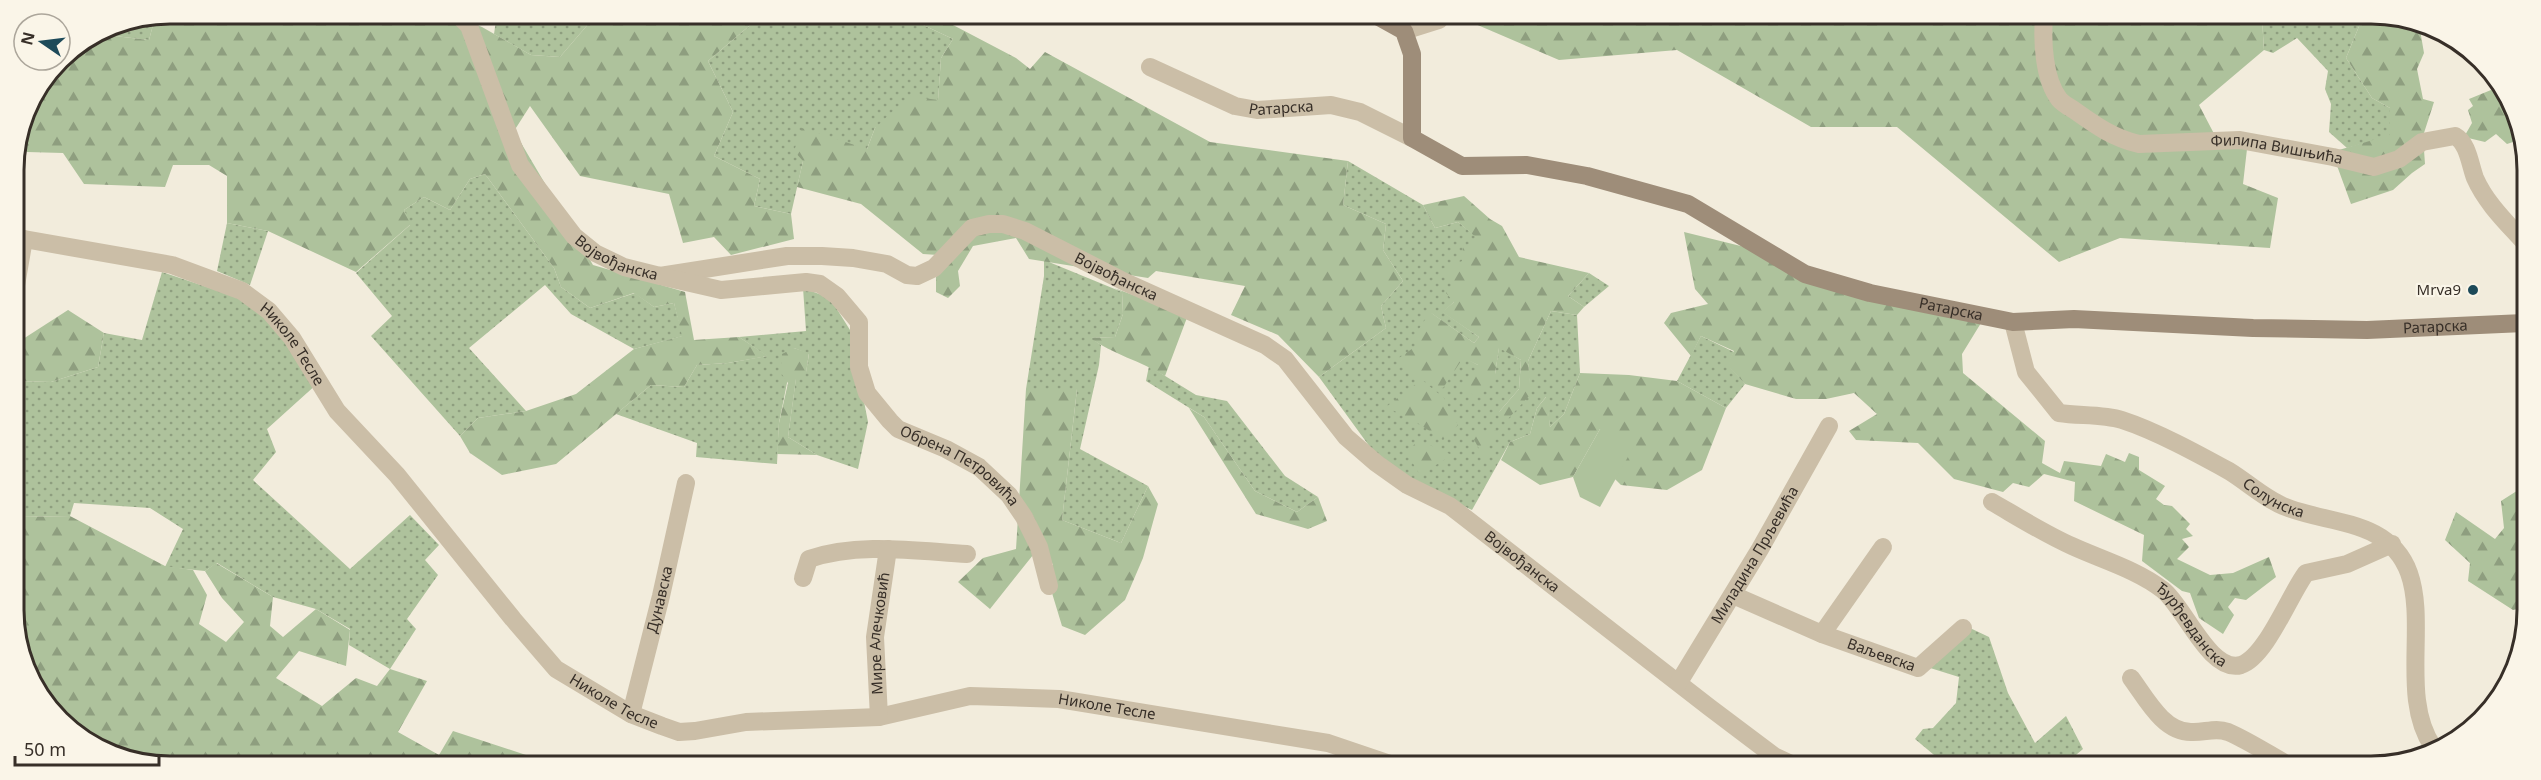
<svg xmlns="http://www.w3.org/2000/svg" width="2541" height="780" viewBox="0 0 2541 780" font-family="'Noto Sans',sans-serif">
	<style>
		.grass { fill: url(#grass-dots) }
		.forest { fill: url(#forest-firs) }
		.garden { fill: #aec29c }
		.lines { fill: none; stroke-linecap: round; stroke-linejoin: round }
		.street { stroke: #cbbea7; stroke-width: 18 }
		.secondary { stroke: #9e8d79; stroke-width: 18 }
		.poi-dot { fill: #1d4a59; stroke: #faf5e8; stroke-width: 2 }
		.labels { text-anchor: middle; stroke-width: 4.5; stroke-linejoin: round; paint-order: stroke }
		.street-label { font-size: 15px; fill: #372f28; stroke: #faf5e8 }
		.poi-label { font-size: 15px; fill: #372f28; stroke: #faf5e8; text-anchor: end }
		.rim { fill: none; stroke: #372f28; stroke-width: 3 }
	</style>
	<defs>
		<pattern id="grass-dots" width="8" height="8" patternUnits="userSpaceOnUse" patternTransform="scale(1.5)"><rect width="8" height="8" fill="#aec29c"/><path d="M2 2h.1M6 6h.1" fill="none" stroke="#8e9e7f" stroke-width="1.8" stroke-linecap="round"/></pattern>
		<pattern id="forest-firs" width="22" height="20" patternUnits="userSpaceOnUse" patternTransform="scale(1.5)"><rect width="22" height="20" fill="#aec29c"/><path d="M5 1l3.5 6h-7zM16 11l3.5 6h-7z" fill="#8e9e7f"/></pattern>
	</defs>
	<rect width="100%" height="100%" fill="#f2ecdc"/>
	<g class="grass">
		<path d="M497 14 596 15 560 57 531 55 494 34Z"/>
		<path d="M762 15H902L953 39 941 58 938 101 875 128 867 149 803 161 791 214 754 206 760 179 714 156 733 112 708 61Z"/>
		<path d="M144 19 154 21 149 40 106 35 87 41 111 25Z"/>
		<path d="M2262 19H2362L2346 58 2372 98 2390 108V136L2347 148 2329 132 2331 104 2325 89 2328 71 2297 38 2273 53 2264 50Z"/>
		<path d="M1348 161 1423 205 1435 228 1458 222 1479 239C1463 261 1451 275 1454 302L1443 312 1479 337 1474 343 1431 313 1463 357 1495 374 1499 347 1521 360 1519 389 1499 412 1530 394 1528 361 1551 311 1577 315 1580 373 1564 414 1550 427 1546 397 1537 408 1530 434 1510 442 1472 510 1414 483 1375 454 1319 377 1386 328 1381 306 1403 281 1383 250 1386 224 1343 205Z"/>
		<path d="M485 174 554 268 561 287 590 308 635 293 654 307 674 303 683 336 634 349 571 314 545 285 469 348 526 411 478 418 460 436 371 336 392 316 356 273 410 225 404 210 424 197 450 210 470 179Z"/>
		<path d="M227 223 268 231 250 285 217 271Z"/>
		<path d="M1044 260 1122 292 1123 314 1115 337 1091 338 1101 345 1099 365 1080 449 1148 486 1121 543 1062 520 1077 389H1026L1044 276Z"/>
		<path d="M162 272 243 299 272 323 318 383 267 429 276 452 253 480 350 569 410 515 439 545 425 560 438 575 407 619 416 629 390 669 349 645 350 629 316 609 273 597 217 563 205 571 165 567 183 529 150 508 74 503 70 516 16 517 15 381 51 382 98 367 104 333 142 340Z"/>
		<path d="M1589 273 1609 286 1584 307 1568 296Z"/>
		<path d="M803 288 830 298 850 330 868 422 858 469 817 455 788 437 796 378 806 372 809 354 794 348 779 423 777 464 696 457 697 443 616 414 651 385 684 387 697 365 728 363 767 356 739 337 806 331Z"/>
		<path d="M1701 336 1734 352 1728 365 1745 384 1726 408 1677 381Z"/>
		<path d="M1149 366 1196 395 1227 401 1285 476 1318 497 1297 512 1255 491 1204 417 1146 381Z"/>
		<path d="M1970 628 1989 637 2008 693 2035 743 2066 716 2083 749 2064 765H1946L1915 739 1923 729 1933 728 1956 703 1959 677 1927 667Z"/>
	</g>
	<g class="forest">
		<path d="M170 14H450L482 27 531 55 560 57 596 15H762L708 61 733 112 714 156 760 179 754 206 791 214 794 239 731 255 714 237 683 243 669 194 580 176 530 106 514 131 593 265 685 292 694 340 739 337 768 356 728 363 697 365 684 387 651 385 556 464 502 475 470 453 460 436 478 418 526 411 576 394 634 349 682 336 674 303 654 307 634 293 590 308 561 287 554 268 485 174 470 179 450 210 424 197 404 210 411 224 356 272 268 231 227 223V176L209 165H173L165 187 84 184 63 153 27 152 18 144 30 101 60 59 87 41 106 35 149 40 154 21 144 19Z"/>
		<path d="M902 15H934L1016 58 1030 69 1045 52 1210 142 1348 161 1343 205 1386 224 1383 250 1403 281 1381 306 1386 328 1319 377 1278 335 1231 315 1245 286 1156 271 1148 278 1029 259 1016 238 973 246 958 271 960 286 948 298 936 292V277L953 256 923 254 861 204 797 187 803 161 794 151 802 128 867 149 875 128 909 96 938 100 941 58 953 39Z"/>
		<path d="M1466 17 2262 19 2264 50 2199 105 2222 149H2247L2243 184 2278 198 2270 248 2120 238 2059 262 1897 127H1811L1677 50 1559 60 1466 20Z"/>
		<path d="M2362 19H2412L2419 24 2424 53 2417 69 2423 99 2434 102 2423 136 2425 164 2412 173 2393 190 2351 204 2332 152 2390 135V108L2372 98 2346 58Z"/>
		<path d="M2491 90 2500 91 2525 140 2524 155H2516L2513 142 2507 144 2496 134 2485 142 2464 137 2472 123 2468 110 2473 106 2469 99Z"/>
		<path d="M1464 196 1490 219 1502 226 1519 257 1589 273 1568 296 1584 307 1577 315 1551 311 1528 361 1531 394 1506 421 1499 412 1519 389 1521 360 1499 348 1495 374 1476 398 1464 387 1478 365 1463 358 1443 388 1423 381 1444 398 1458 425 1443 440 1413 420 1386 407 1421 380 1399 358 1416 346 1415 335 1430 312 1474 343 1479 337 1442 312 1454 302 1446 293 1452 285 1440 270 1462 261 1463 247 1478 239 1458 222 1435 228 1423 205Z"/>
		<path d="M1684 232 1761 251 1981 323 1962 354 1963 373 2045 441 2042 463 2060 473 2064 461 2101 466 2106 454 2125 462 2129 453 2139 457V470L2165 486 2156 499 2164 505 2172 506 2190 524 2186 529 2193 536 2182 539 2189 547 2177 559 2210 575 2233 573 2269 557 2276 577 2246 600 2235 598 2228 607 2234 615 2223 634 2199 618 2190 593 2182 591 2142 561 2144 535 2074 501 2075 482 2044 474 2029 487 2013 483 2003 492 1954 479 1918 443 1856 440 1849 431 1877 414 1854 393 1826 399H1796L1745 384 1727 365 1734 351 1701 336 1691 356 1664 323 1671 313 1708 304 1695 289Z"/>
		<path d="M1114 288 1188 315 1165 376C1141 361 1112 354 1090 338L1115 337 1123 314 1122 292Z"/>
		<path d="M68 310 104 333 98 367 51 382 15 381V365L23 339Z"/>
		<path d="M794 348 809 353 806 373 796 379 788 437 817 455 777 454 779 423 788 383 781 373 782 354Z"/>
		<path d="M1580 373 1629 375 1677 381 1726 408 1702 470 1667 490 1621 485 1614 478 1600 429 1573 477 1540 485 1501 460 1510 442 1530 434 1537 408 1547 396 1550 427 1564 414Z"/>
		<path d="M1026 389H1077L1062 520 1121 543 1148 486 1158 504 1143 558 1125 600 1085 635 1062 626 1052 593 1053 564 1033 555 990 609 958 582 983 558 1016 549Z"/>
		<path d="M1189 408 1204 417 1255 491 1297 512 1318 497 1327 521 1308 529 1256 514Z"/>
		<path d="M1501 430 1488 441 1490 454 1483 456 1471 434Z"/>
		<path d="M1416 443 1432 446 1452 455 1420 475 1406 452Z"/>
		<path d="M2523 487 2522 608 2513 610 2468 581 2470 563 2445 540 2456 512 2495 539 2504 528 2501 501Z"/>
		<path d="M70 516 165 566 193 570 207 595 199 624 226 642 244 622 222 598 205 571 216 563 273 597 270 626 283 637 316 609 350 630 346 666 299 651 276 678 322 706 356 678 377 686 390 669 427 681 398 732 439 755 453 731 532 757 537 762 129 761 53 713 16 640V517Z"/>
	</g>
	<path class="garden" d="M1600 429 1634 446 1600 507 1580 497 1573 477Z"/>
	<g class="lines">
		<g class="street">
			<path id="s1" d="M457 14 469 26 520 165 574 236 595 253 624 267 660 276 787 256H822L853 258 887 264 907 275 917 276 934 268 972 228 989 224H1003L1025 231 1125 282 1265 345 1285 359 1346 437 1376 463 1407 485 1450 506 1709 707 1774 756 1793 765"/>
			<path id="s2" d="M2044 18C2042 42 2044 79 2059 99 2062 103 2069 107 2074 110 2095 125 2113 138 2139 144L2240 140 2333 157 2374 167 2399 159 2422 142 2455 136C2468 143 2470 165 2475 178 2486 203 2506 222 2524 242"/>
			<path d="M1404 31 1439 20 1441 17"/>
			<path id="s3" d="M1150 67 1235 106 1257 110 1331 105 1360 112 1412 138"/>
			<path id="s4" d="M14 240 24 239 172 265 242 291 269 311 292 338 337 411 397 475 513 619 556 669 631 714 662 726 679 732 695 731 746 722 879 717 970 696 1059 699 1328 743 1390 764"/>
			<path id="s5" d="M664 277 721 290 806 282 820 284 837 296 859 322V367L867 393 890 421 898 429 946 449 979 467 1009 495 1024 517 1039 547 1049 586"/>
			<path d="M15 291 24 239"/>
			<path id="s6" d="M2013 322 2026 372 2059 413C2079 416 2103 414 2122 420 2156 431 2198 454 2229 471 2247 482 2264 498 2283 506 2328 525 2389 518 2409 573 2427 623 2400 699 2433 747"/>
			<path id="s7" d="M1992 502C2018 517 2045 534 2072 546 2100 559 2138 570 2163 590 2184 606 2210 674 2241 665 2266 657 2290 594 2306 573L2347 564 2392 544"/>
			<path d="M803 578 809 559C858 542 916 551 967 554"/>
			<path id="s8" d="M1733 595 1822 634 1918 668 1963 628"/>
			<path d="M1822 634 1883 547"/>
			<path d="M2131 678C2146 698 2163 732 2191 732 2204 733 2215 727 2228 732 2249 741 2270 755 2290 766"/>
			<path id="s9" d="M1679 682 1760 549 1829 426"/>
			<path id="s10" d="M631 714 661 596 686 483"/>
			<path id="s11" d="M879 717 875 637 888 549"/>
		</g>
		<path class="secondary" id="s12" d="M1377 16 1404 31 1412 54V138L1462 166 1527 165 1587 176 1688 204 1805 274 1870 293 2013 322 2074 319 2253 328 2367 330 2524 323"/>
	</g>
	<circle class="poi-dot" cx="2473" cy="290" r="6"/>
	<g class="labels">
		<g class="street-label">
			<text dy="5" stroke="none"><textPath href="#s3" startOffset="140">Ратарска</textPath></text>
			<text dy="5" stroke="none"><textPath href="#s2" startOffset="315">Филипа Вишњића</textPath></text>
			<text dy="5" stroke="none"><textPath href="#s1" startOffset="303">Војвођанска</textPath></text>
			<text dy="5" stroke="none"><textPath href="#s1" startOffset="843">Војвођанска</textPath></text>
			<text dy="5" stroke="none"><textPath href="#s12" startOffset="714">Ратарска</textPath></text>
			<text dy="5" stroke="none"><textPath href="#s12" startOffset="1200">Ратарска</textPath></text>
			<text dy="5" stroke="none"><textPath href="#s4" startOffset="309">Николе Тесле</textPath></text>
			<text dy="5" stroke="none"><textPath href="#s5" startOffset="405">Обрена Петровића</textPath></text>
			<text dy="5" stroke="none"><textPath href="#s6" startOffset="339">Солунска</textPath></text>
			<text dy="5" stroke="none"><textPath href="#s9" startOffset="148">Миладина Прљевића</textPath></text>
			<text dy="5" stroke="none"><textPath href="#s1" startOffset="1347">Војвођанска</textPath></text>
			<text dy="5" stroke="none"><textPath href="#s10" startOffset="118">Дунавска</textPath></text>
			<text dy="5" stroke="none"><textPath href="#s7" startOffset="238">Ђурђевданска</textPath></text>
			<text dy="5" stroke="none"><textPath href="#s11" startOffset="84">Мире Алечковић</textPath></text>
			<text dy="5" stroke="none"><textPath href="#s8" startOffset="160">Ваљевска</textPath></text>
			<text dy="5" stroke="none"><textPath href="#s4" startOffset="795">Николе Тесле</textPath></text>
			<text dy="5" stroke="none"><textPath href="#s4" startOffset="1299">Николе Тесле</textPath></text>
		</g>
		<g class="poi-label">
			<text x="2461" y="295">Mrva9</text>
		</g>
	</g>
	<path d="M0 0H2541V780H0ZM170 24H2371A146 146 0 0 1 2517 170V610A146 146 0 0 1 2371 756H170A146 146 0 0 1 24 610V170A146 146 0 0 1 170 24Z" fill="#faf5e8" fill-rule="evenodd"/>
	<path class="rim" d="M170 24H2371A146 146 0 0 1 2517 170V610A146 146 0 0 1 2371 756H170A146 146 0 0 1 24 610V170A146 146 0 0 1 170 24Z"/>
	<g transform="translate(42 42) rotate(284)"><circle r="28" fill="#faf5e8" stroke="#aca69b" stroke-width="1.5"/>
	<path d="M0-4.5L10 22L0 15L-10 22Z" fill="#1d4a59"/>
	<text y="-9" font-size="16" font-weight="bold" text-anchor="middle" fill="#372f28">N</text>
	</g>
	<path d="M15 756v9h144v-9" fill="none" stroke="#372f28" stroke-width="3"/>
	<text x="24" y="756" font-size="18" fill="#372f28" stroke="#faf5e8" stroke-width="4.5" paint-order="stroke">50 m</text>
</svg>
